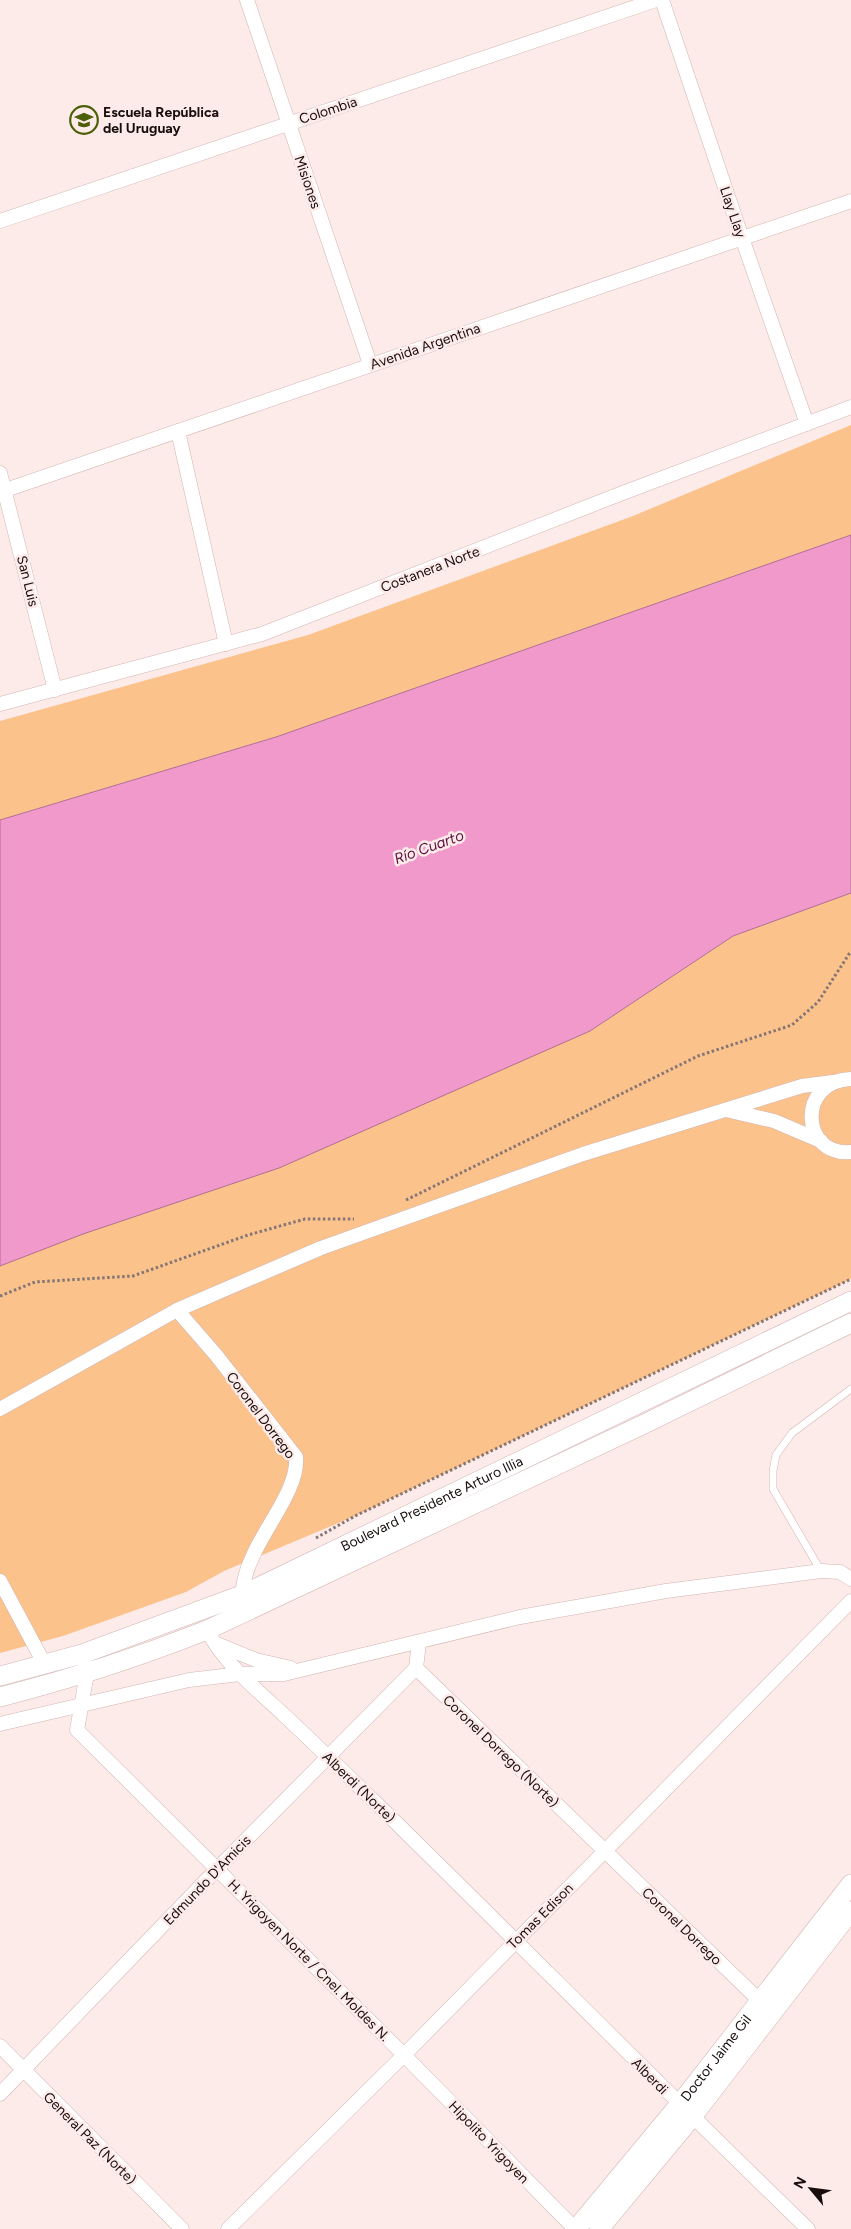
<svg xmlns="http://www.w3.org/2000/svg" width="851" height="2229" viewBox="0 0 851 2229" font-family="Figtree,sans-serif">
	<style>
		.green { fill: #fcc28c }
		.water { fill: #f299cb; stroke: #b06f92 }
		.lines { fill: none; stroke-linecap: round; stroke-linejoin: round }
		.service-casing { stroke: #d1b5b2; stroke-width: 8 }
		.minor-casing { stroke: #d1b5b2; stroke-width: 15 }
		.secondary-casing { stroke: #d1b5b2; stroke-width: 20 }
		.path { stroke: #847675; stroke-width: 3; stroke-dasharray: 2.5 2.5; stroke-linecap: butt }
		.service { stroke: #fff; stroke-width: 7 }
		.minor { stroke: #fff; stroke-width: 14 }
		.secondary { stroke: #fff; stroke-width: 19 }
		.labels { text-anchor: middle; stroke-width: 5; stroke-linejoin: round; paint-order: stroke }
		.street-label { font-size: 14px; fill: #170d0d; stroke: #fdebe9 }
		.poi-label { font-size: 14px; font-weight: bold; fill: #170d0d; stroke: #fdebe9; text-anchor: start }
		.water-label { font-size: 15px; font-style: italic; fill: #5c0d41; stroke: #fdebe9 }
	</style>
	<rect width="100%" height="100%" fill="#fdebe9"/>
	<g class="green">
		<path d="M851 425V535L276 737 0 820V721L308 635 633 516Z"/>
		<path d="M851 893V1279L355 1516 224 1571 186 1592 63 1636 0 1653V1266L590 1031 733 936Z"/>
	</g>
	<path class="water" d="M851 535V893L733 936 590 1031 279 1168 83 1234 0 1266V820L276 737Z"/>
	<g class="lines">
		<defs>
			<path id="service" d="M821 1571 773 1489V1471L776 1455 792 1433 851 1389"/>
			<g id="minor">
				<path d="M247 0 370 364"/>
				<path d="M662 0 742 238 807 424"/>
				<path d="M0 221 656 0"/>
				<path d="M178 431 226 644"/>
				<path d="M0 473 55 690"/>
				<path d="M0 492 851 201"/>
				<path d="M0 704 262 634 620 494 851 407"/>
				<path d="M851 1079C796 1081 801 1157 851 1152"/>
				<path d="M726 1110 774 1121 821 1141"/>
				<path d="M177 1310 216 1355 296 1457C299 1488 264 1528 252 1558 245 1572 243 1586 241 1602"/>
				<path d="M0 1409 177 1310 321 1248 583 1154 802 1086 833 1082"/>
				<path d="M0 1581 45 1665"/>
				<path d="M207 1630C225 1664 256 1689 284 1715 315 1744 346 1774 377 1804 521 1945 663 2089 808 2229"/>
				<path d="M419 1643 416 1668 760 2001"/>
				<path d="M217 1644 256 1660 291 1668"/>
				<path d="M85 1665 87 1673 77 1730 404 2055 575 2229"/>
				<path d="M0 1724 189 1680 240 1674H284L520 1617 666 1591 821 1571 840 1572 851 1579"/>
				<path d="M0 2046 182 2229"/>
				<path d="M0 2094 217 1869 416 1668"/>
				<path d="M228 2229 404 2055 851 1601"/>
			</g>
			<g id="secondary">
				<path id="s1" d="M0 1676 82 1654 242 1595 851 1301"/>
				<path d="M0 1697C71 1679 139 1657 207 1630L640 1426 851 1323"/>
				<path id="s2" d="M576 2229 679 2105 851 1884"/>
				<path d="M599 2229 692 2117 851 1911"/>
			</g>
		</defs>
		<use href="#service" class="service-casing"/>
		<use href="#minor" class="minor-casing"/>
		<use href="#secondary" class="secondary-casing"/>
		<g class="path">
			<path d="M406 1200 698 1056 792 1025 818 1002 851 951"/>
			<path d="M0 1296 35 1282 133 1276 248 1235 305 1219H354"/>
			<path d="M316 1538 355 1516 851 1279"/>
		</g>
		<use href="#service" class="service"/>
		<use href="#minor" class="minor"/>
		<use href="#secondary" class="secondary"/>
	</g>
	<defs>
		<symbol id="school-ring" viewBox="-11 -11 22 22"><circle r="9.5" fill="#fdebe9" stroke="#4c5f06" stroke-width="1.5"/><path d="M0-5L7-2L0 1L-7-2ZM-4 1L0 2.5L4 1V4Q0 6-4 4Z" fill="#4c5f06"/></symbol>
	</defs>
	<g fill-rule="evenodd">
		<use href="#school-ring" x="68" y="104" width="32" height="32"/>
	</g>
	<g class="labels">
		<g class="street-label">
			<text transform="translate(328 110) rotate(-18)" y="5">Colombia</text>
			<text transform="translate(308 182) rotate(71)" y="5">Misiones</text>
			<text transform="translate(733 212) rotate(71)" y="5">Llay Llay</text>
			<text transform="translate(425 346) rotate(-19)" y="5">Avenida Argentina</text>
			<text transform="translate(430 569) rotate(-21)" y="5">Costanera Norte</text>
			<text transform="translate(28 581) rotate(76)" y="5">San Luis</text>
			<text transform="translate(261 1415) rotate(53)" y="5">Coronel Dorrego</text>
			<text dy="5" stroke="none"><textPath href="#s1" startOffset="466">Boulevard Presidente Arturo Illia</textPath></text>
			<text transform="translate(501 1751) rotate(44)" y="5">Coronel Dorrego (Norte)</text>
			<text transform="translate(359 1787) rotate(44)" y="5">Alberdi (Norte)</text>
			<text transform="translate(207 1880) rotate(-46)" y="5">Edmundo D'Amicis</text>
			<text transform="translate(540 1916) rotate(-45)" y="5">Tomas Edison</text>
			<text transform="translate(682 1926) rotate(44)" y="5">Coronel Dorrego</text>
			<text transform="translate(309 1960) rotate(45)" y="5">H. Yrigoyen Norte / Cnel. Moldes N.</text>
			<text dy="5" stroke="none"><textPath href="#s2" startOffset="221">Doctor Jaime Gil</textPath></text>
			<text transform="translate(650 2076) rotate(45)" y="5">Alberdi</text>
			<text transform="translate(90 2138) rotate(45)" y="5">General Paz (Norte)</text>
			<text transform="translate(489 2142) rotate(46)" y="5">Hipolito Yrigoyen</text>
		</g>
		<g class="poi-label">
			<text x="103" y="117">Escuela República<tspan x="103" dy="16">del Uruguay</tspan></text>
		</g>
		<g class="water-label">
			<text transform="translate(429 847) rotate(-20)" y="5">Río Cuarto</text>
		</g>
	</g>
	<g transform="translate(811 2189) rotate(299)" stroke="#fdebe9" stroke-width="4" paint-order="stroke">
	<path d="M0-4L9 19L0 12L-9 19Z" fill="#170d0d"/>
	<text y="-8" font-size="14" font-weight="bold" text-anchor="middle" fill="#170d0d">N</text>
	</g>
</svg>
